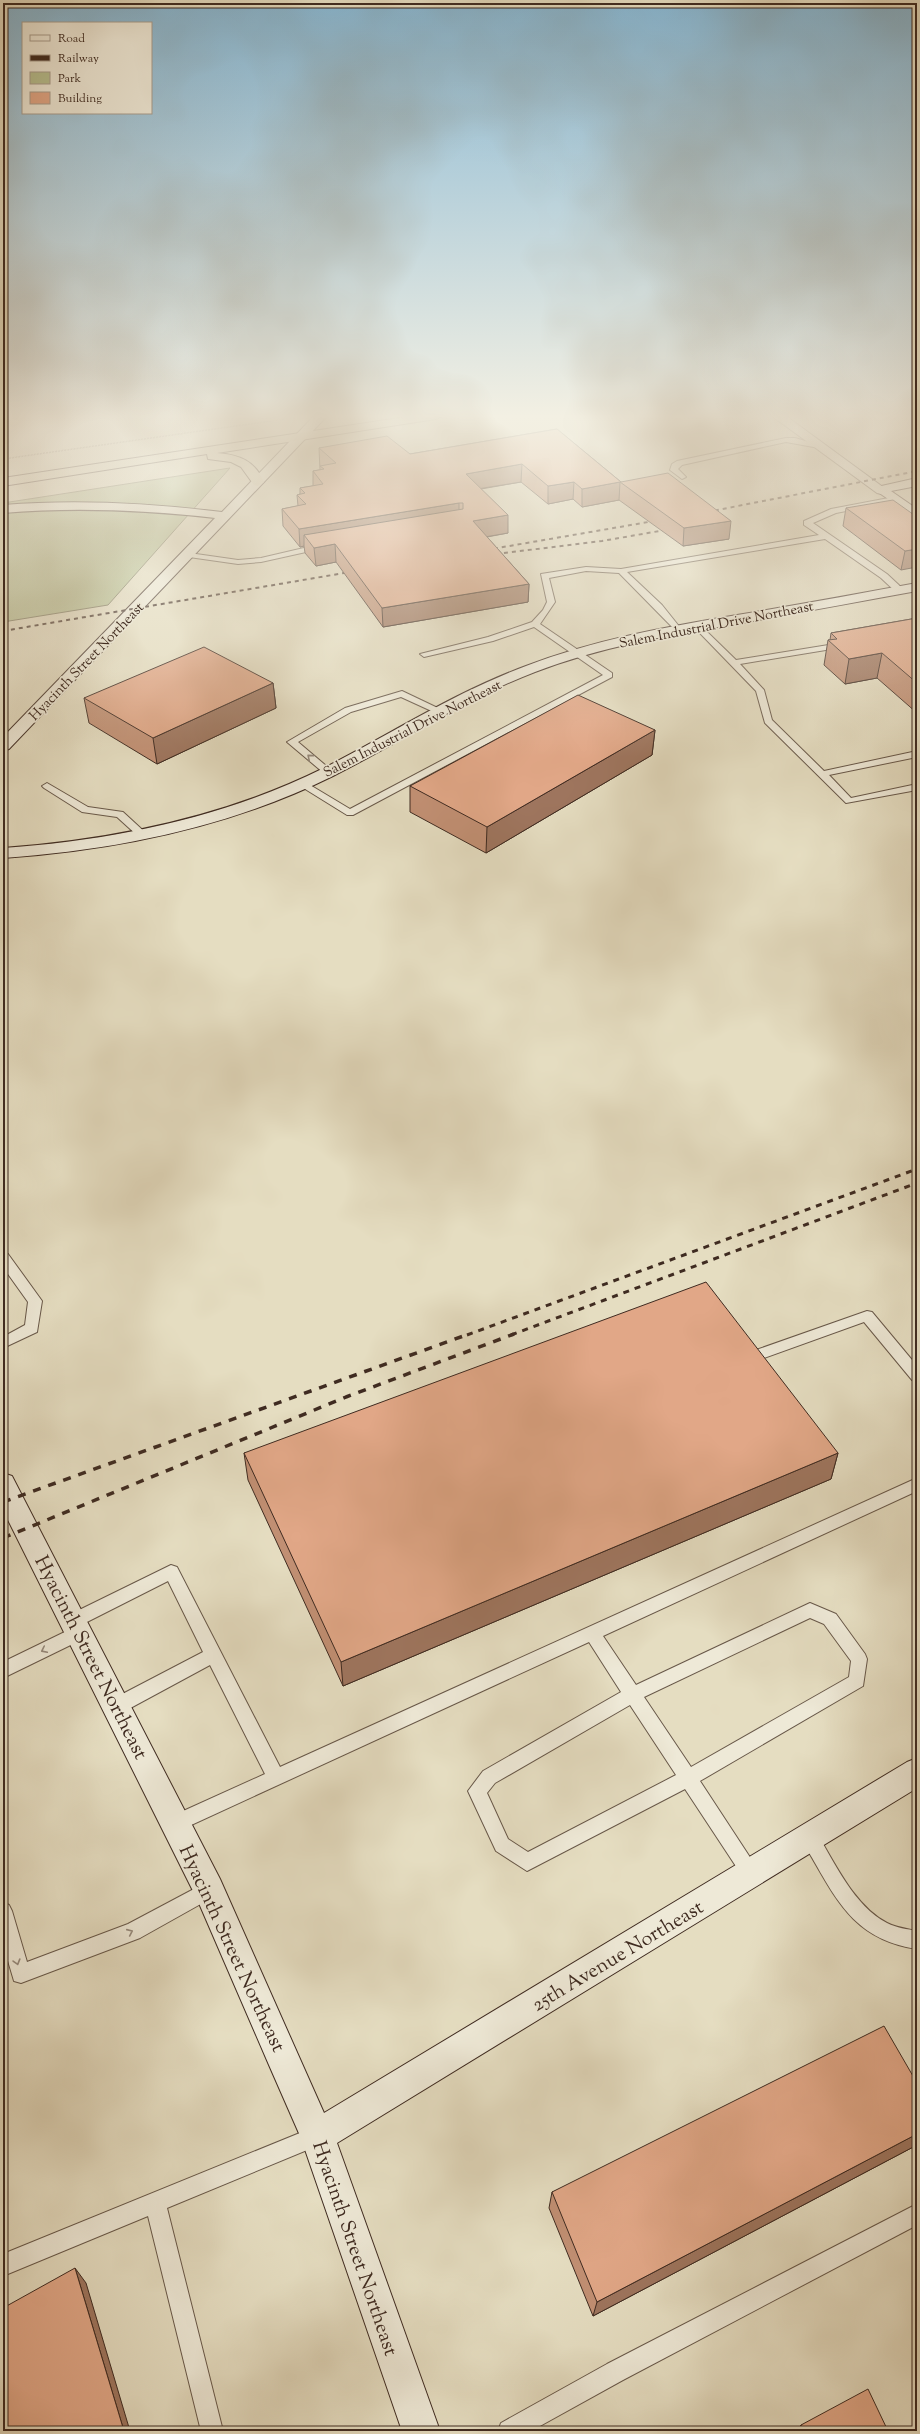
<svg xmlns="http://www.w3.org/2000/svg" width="920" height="2434" viewBox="0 0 920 2434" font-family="'Sorts Mill Goudy',serif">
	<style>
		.green { fill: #b7c091; stroke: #7b7659 }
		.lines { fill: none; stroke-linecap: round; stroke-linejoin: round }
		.lane-casing { stroke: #685849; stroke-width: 2 }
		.street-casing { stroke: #685849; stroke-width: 2 }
		.secondary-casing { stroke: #3f2b21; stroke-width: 2 }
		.highway-casing { stroke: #3f2b21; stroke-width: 2 }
		.path { stroke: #3f2b21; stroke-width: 1.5; stroke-dasharray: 0.5 1; stroke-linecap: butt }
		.lane { fill: #eee9d7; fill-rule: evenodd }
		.street { fill: #eee9d7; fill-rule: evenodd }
		.secondary { fill: #eee9d7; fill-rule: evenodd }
		.highway { fill: #e5ddc1; fill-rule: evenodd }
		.rail-far2 { stroke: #3f2b21; stroke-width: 2; stroke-dasharray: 4 4; stroke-linecap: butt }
		.rail-far1 { stroke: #3f2b21; stroke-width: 3; stroke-dasharray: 6 6; stroke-linecap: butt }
		.rail { stroke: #3f2b21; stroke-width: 3.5; stroke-dasharray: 8 8; stroke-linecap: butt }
		.wall { fill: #c29074; stroke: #3f2b21 }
		.shaded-wall { fill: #9e755e; stroke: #3f2b21 }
		.building { fill: #e1a787; stroke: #3f2b21 }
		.oneway { stroke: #968a7c }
		.labels { text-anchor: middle; stroke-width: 3.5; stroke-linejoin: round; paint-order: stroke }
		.far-street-label { font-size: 14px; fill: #3f2b21; stroke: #eee9d7 }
		.near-street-label { font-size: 20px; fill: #3f2b21; stroke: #eee9d7 }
	</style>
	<rect width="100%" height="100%" fill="#e5ddc1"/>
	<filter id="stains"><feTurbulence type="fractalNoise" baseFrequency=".005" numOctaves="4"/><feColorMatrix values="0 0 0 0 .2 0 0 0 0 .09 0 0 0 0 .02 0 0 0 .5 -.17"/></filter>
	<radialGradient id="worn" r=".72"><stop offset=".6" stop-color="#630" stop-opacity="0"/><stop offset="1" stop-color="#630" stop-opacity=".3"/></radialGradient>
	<path class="green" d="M230 468 108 605 3 622V503Z"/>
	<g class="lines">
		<defs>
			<g id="lane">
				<path d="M786 438H795L823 446 819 448 786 442 682 465 678 469 686 477 682 479 670 470 672 464 677 461Z"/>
				<path d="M894 497 898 499 897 501 836 513 813 523 887 574 902 588V592H896L881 578 825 539 627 572 662 605 682 630 678 633 619 573 586 571 549 578 555 602 540 624 612 673V677L353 815H347L297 784 302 781 305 782 350 809 603 675 534 627 493 641 424 657 420 654 488 637 532 622 543 610 547 602 541 574 586 567 621 569 819 535 804 525V521L831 509Z"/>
				<path d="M321 544 325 546 324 548 261 562 238 564 189 557 185 555 189 553 238 560 261 558Z"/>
				<path d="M698 623 736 660 847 642V646L844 647 740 664 764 690 772 720 824 771 917 751V757L829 775 851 798 917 784V790L846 803 765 723 756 691 695 628V624Z"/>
				<path d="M402 691 444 711 436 713 401 697 351 712 298 742 331 770V774H325L287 742 345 708Z"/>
				<path d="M47 783 88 807 123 812 148 835 143 838 139 837 117 817 82 812 44 788 42 786Z"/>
				<path d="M3 1252 8 1254 42 1301 37 1332 3 1348V1337L25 1325 28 1302 3 1267Z"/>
				<path d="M867 1311 872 1312 917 1366V1382L912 1380 864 1322 761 1359 756 1358 754 1354 756 1350Z"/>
				<path d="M917 1478V1491L603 1636 636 1685 810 1603 836 1614 865 1654 867 1659 863 1686 700 1781 757 1868 760 1874 757 1880 751 1883 745 1880 685 1789 527 1871 496 1851 468 1791 483 1771 621 1692 589 1642 176 1832 170 1829 167 1823 170 1817 265 1774 210 1665 123 1712 117 1714 111 1712 109 1706 111 1700 203 1652 168 1581 79 1626 85 1628 87 1633 85 1638 3 1678V1662L73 1628 67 1626 65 1621 67 1616 171 1565 177 1567 280 1767ZM810 1618 824 1624 851 1661 849 1677 691 1767 644 1697ZM630 1705 676 1775 528 1852 508 1839 487 1793 495 1783Z"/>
				<path d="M810 1829 816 1832C835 1863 854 1906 887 1923 897 1928 907 1929 917 1931V1949C851 1939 835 1896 804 1844L801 1838 804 1832Z"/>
				<path d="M209 1881 215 1884 218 1890 215 1896 140 1938 21 1983 14 1981 3 1944V1902L9 1905 12 1911 27 1962 128 1924Z"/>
				<path d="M317 2126 324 2129 327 2136 324 2143 167 2208 223 2431H201L148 2216 3 2276V2254Z"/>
				<path d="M917 2204V2225L623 2380 531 2431H498L501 2423 607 2364Z"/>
			</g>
			<path id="street" d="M772 416H786L887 490 881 494 877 493Z"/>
			<g id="secondary">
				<path d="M314 416H327L9 749 3 751V737L215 518C144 510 74 507 3 513V505C76 499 149 503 222 512Z"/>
				<path d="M917 478V486L891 491 917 509V519L875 490 877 487Z"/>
				<path d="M917 583V591C857 602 797 613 736 624 669 635 600 647 535 672 464 699 401 742 333 776 230 827 118 850 3 858V848C114 840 223 818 324 768 391 734 455 692 526 666 594 640 665 627 737 615 797 605 857 594 917 583Z"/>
				<path d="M3 1473 12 1476 220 1879 324 2113 907 1762 917 1758V1788L337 2143 440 2431H402L301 2138 269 2065 198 1901 3 1510Z"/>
			</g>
			<path id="highway" d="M412 416H442L436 419 217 453C240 455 255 461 264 482L258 486 254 485 241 467 231 462 208 459 207 454 3 486V478Z"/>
		</defs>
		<use href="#lane" class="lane-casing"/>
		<use href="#street" class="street-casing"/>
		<use href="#secondary" class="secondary-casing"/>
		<use href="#highway" class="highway-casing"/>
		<path class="path" d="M3 459 285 419"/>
		<use href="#lane" class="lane"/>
		<use href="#street" class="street"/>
		<use href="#secondary" class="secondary"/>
		<use href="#highway" class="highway"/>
		<g class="rail-far2">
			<path d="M707 512 917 471"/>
			<path d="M486 550 660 520"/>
			<path d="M496 554 602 541 671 529"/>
			<path d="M3 631 356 571"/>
		</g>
		<g class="rail-far1">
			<path d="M467 1335 917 1169"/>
			<path d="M511 1335 917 1183"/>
		</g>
		<g class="rail">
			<path d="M3 1502 469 1334"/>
			<path d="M3 1538 346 1397 514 1334"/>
		</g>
	</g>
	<g class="wall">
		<path d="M557 429 621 482 729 539 683 546 619 500 582 507 573 499 548 504 521 482 481 489 508 533 487 537 529 584 528 602 383 627 336 562 316 566 305 553 304 546 300 547 283 526 282 509 298 506 297 495 300 494V488L313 486V471L320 470 319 448 410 454Z"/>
		<path d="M846 508 917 517 901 570 843 526Z"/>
		<path d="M917 618V713L877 678 845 684 824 665 828 640H830L831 633Z"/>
		<path d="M273 683 276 708 157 764 89 723 84 698Z"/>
		<path d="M655 730 652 755 486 853 410 812V786Z"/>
		<path d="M244 1453H838L831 1479 343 1686 248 1480Z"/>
		<path d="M917 2083V2145L593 2316 549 2208 552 2192Z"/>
		<path d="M917 2360V2369L914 2363Z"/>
		<path d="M801 2425 888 2431H795Z"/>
	</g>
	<g class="shaded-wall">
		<path d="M522 464 521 482 465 491 466 474Z"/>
		<path d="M574 482 573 499 548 504V486Z"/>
		<path d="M620 482 619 500 582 507V489Z"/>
		<path d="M459 503V521L304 535V546L300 547 299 529Z"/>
		<path d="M508 515V533L473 539V521Z"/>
		<path d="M731 521 729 539 683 546 684 528Z"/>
		<path d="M335 544 336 562 316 566 314 548Z"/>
		<path d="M917 549V567L901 570 905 551Z"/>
		<path d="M529 584 528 602 383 627 382 608Z"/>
		<path d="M882 653 877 678 845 684 849 659Z"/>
		<path d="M273 683 276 708 157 764 153 738Z"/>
		<path d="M655 730 652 755 486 853 487 827Z"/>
		<path d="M838 1453 831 1479 343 1686 341 1662Z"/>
		<path d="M917 2134V2145L593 2316 597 2302Z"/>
		<path d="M75 2268 86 2283 130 2431H124Z"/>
	</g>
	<g class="building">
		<path d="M557 429 621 482 668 473 731 521 684 528 620 482 582 489 574 482 548 486 522 464 466 474 508 515 473 521 529 584 382 608 335 544 314 548 304 535 463 509V503H459L299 529 282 509 306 504 297 495 305 493 300 488 323 484 313 471 324 469 320 466 336 463 319 448 387 436 410 454Z"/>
		<path d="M893 500 917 517V549L905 551 846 508Z"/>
		<path d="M917 618V683L882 653 849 659 828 640 837 639 831 633Z"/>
		<path d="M204 647 273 683 153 738 84 698Z"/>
		<path d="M578 695 655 730 487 827 410 786Z"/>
		<path d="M706 1282 838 1453 341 1662 244 1453Z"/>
		<path d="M884 2026 917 2083V2134L597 2302 552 2192Z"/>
		<path d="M75 2268 124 2431H3V2308Z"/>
		<path d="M868 2389 888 2431H803L801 2425Z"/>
	</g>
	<defs><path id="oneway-chevron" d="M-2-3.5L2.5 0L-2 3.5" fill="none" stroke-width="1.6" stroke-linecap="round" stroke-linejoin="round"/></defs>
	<g class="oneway">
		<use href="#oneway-chevron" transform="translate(310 757) rotate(-140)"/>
		<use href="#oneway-chevron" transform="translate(44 1650) rotate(154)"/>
		<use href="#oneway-chevron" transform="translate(130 1932) rotate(-24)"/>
		<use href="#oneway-chevron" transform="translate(17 1962) rotate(74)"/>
	</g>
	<linearGradient id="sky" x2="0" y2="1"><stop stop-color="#87b7d3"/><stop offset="0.55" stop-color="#f3f0e3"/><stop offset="1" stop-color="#f3f0e3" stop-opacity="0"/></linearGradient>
	<rect width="920" height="757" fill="url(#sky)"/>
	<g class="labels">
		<g class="far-street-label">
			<text transform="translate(716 624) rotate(-11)" y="5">Salem Industrial Drive Northeast</text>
			<text transform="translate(86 661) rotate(-46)" y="5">Hyacinth Street Northeast</text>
			<text transform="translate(412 728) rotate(-27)" y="5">Salem Industrial Drive Northeast</text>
		</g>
		<g class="near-street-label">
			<text transform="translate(92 1657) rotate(63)" y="7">Hyacinth Street Northeast</text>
			<text transform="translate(233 1948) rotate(65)" y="7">Hyacinth Street Northeast</text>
			<text transform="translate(617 1955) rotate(-31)" y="7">25th Avenue Northeast</text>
			<text transform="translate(356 2248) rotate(71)" y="7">Hyacinth Street Northeast</text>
		</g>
	</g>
	<rect width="920" height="2434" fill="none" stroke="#e5ddc1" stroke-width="16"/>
	<rect x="4" y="4" width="912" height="2426" fill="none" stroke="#3f2b21" stroke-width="2"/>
	<rect x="8" y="8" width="904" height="2418" fill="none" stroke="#3f2b21"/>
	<rect x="22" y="22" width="130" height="92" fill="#eee9d7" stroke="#a89d8e"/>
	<rect x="30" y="35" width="20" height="6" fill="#eee9d7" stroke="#a89d8e"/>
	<text x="58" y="42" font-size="12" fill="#3f2b21">Road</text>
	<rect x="30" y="55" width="20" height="6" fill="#3f2b21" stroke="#a89d8e"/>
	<text x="58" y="62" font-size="12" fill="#3f2b21">Railway</text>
	<rect x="30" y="72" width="20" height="12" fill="#b7c091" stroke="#a89d8e"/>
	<text x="58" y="82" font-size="12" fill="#3f2b21">Park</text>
	<rect x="30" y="92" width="20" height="12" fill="#e1a787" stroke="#a89d8e"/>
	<text x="58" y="102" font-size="12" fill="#3f2b21">Building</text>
	<rect width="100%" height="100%" filter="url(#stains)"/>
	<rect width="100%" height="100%" fill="url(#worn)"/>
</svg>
